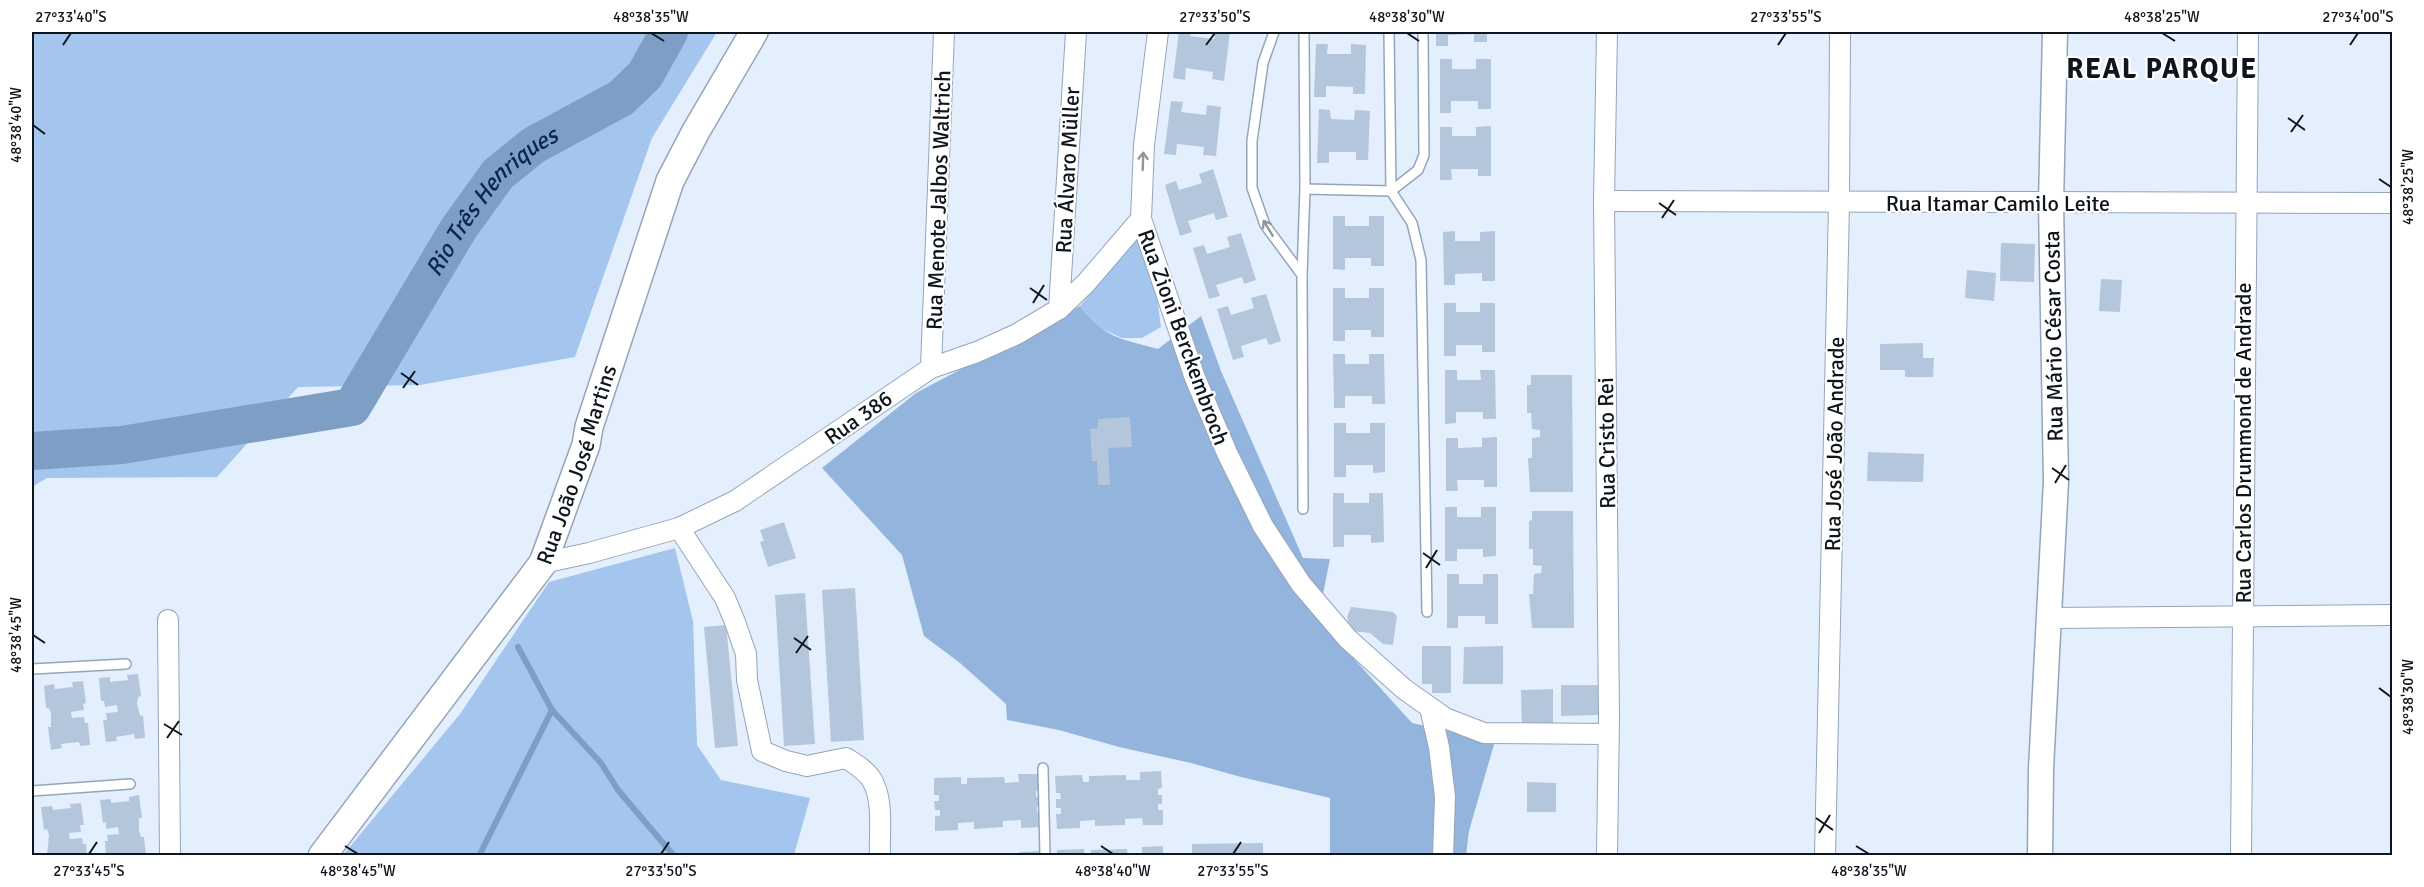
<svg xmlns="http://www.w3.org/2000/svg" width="2424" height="887" viewBox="0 0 2424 887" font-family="Signika,sans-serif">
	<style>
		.green { fill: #a4c5ed }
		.forest { fill: #93b4dc }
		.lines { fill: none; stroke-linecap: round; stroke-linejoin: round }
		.stream { stroke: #7e9ec5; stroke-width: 6 }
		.river { stroke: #7e9ec5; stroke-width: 38 }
		.building { fill: #b4c6dc }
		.service-casing { stroke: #94a5ba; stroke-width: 12 }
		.minor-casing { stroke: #94a5ba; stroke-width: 22 }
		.tertiary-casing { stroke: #94a5ba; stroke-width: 27 }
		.secondary-casing { stroke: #94a5ba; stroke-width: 30 }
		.service { stroke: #fff; stroke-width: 9 }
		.minor { stroke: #fff; stroke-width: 20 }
		.tertiary { stroke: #fff; stroke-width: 24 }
		.secondary { stroke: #fff; stroke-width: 27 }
		.oneway { stroke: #939699 }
		.ticks { fill: none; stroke: #0f151c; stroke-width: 2 }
		.labels { text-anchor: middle; stroke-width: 4.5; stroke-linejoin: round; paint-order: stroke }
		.street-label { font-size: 22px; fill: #0f151c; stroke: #fff }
		.water-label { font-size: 24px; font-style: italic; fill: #06294e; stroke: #fff }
		.district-label { font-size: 28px; font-weight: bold; letter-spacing: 1.5px; fill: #0f151c; stroke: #fff }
		.neatline { fill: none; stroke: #0f151c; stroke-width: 2 }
		.ticks-label { font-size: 15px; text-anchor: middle; fill: #0f151c }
	</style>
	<rect width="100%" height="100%" fill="#e4effd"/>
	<g class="green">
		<path d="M32 32H717L652 138 575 357 420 385 298 387 217 477 47 478 32 487Z"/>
		<path d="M1135 238H1140L1156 290 1161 327 1142 338H1122L1095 326 1080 306Z"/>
		<path d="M675 548 693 621 697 745 721 780 810 798 794 855H343L460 714 549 582Z"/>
	</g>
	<path class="forest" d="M1080 306C1103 338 1122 339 1158 349L1201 316 1221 371 1303 558 1330 559 1318 619 1412 723 1495 741 1469 831 1466 855H1330V798L1241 777 1191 763 1119 747 1059 730 1007 720 1006 704 960 663 924 636 902 555 822 468 916 393Z"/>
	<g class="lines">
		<g class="stream">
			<path d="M518 647 552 710 601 763 618 790 674 856"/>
			<path d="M479 856 552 710"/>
		</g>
		<path class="river" id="s1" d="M32 451 122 445 352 407 459 228 498 174 534 145 621 98 645 75 669 32"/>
	</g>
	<g class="building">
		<path d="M1179 32H1191L1190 36 1214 39 1215 32H1230L1224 81 1212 79 1213 72 1186 68 1185 80 1173 78Z"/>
		<path d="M1436 32H1487V42H1474V34L1448 35V46H1436Z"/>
		<path d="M1316 44H1328L1327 54H1351V44L1366 45 1365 94H1353V87L1326 86V97H1314Z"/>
		<path d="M1440 59H1452V69H1476V59H1491V109H1478V101H1451V113H1440Z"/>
		<path d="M1171 101 1183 102 1181 112 1206 115 1207 105 1221 107 1216 156 1203 155 1204 147 1177 144 1176 155 1164 154Z"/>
		<path d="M1319 109 1330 110 1331 119 1354 120 1355 110 1370 111 1368 160H1356V152H1329V163H1317Z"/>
		<path d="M1491 126V176H1478V169H1451L1452 180H1440V127H1452V136H1476V127Z"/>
		<path d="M1213 169 1228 217 1216 220 1214 213 1188 221 1192 232 1180 236 1165 185 1176 181 1179 190 1202 183 1199 174Z"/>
		<path d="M1333 216H1345V226H1369V216H1384V266H1371V258H1345V270L1333 269Z"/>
		<path d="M1455 231V241H1480V232L1495 231V281H1482V273L1455 274V285H1444L1443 232Z"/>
		<path d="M1241 233 1256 280 1244 284 1242 277 1216 285 1220 296 1209 299 1193 248 1204 245 1207 254 1230 247 1227 237Z"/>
		<path d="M2001 243 2035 244 2034 282 2000 281Z"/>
		<path d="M1967 270 1996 273 1994 301 1965 298Z"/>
		<path d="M2101 279 2122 280 2120 312 2099 311Z"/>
		<path d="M1333 288H1345V298H1369V288H1384V337H1371V330H1345V341H1333Z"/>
		<path d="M1266 294 1281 341 1269 345 1266 338 1241 346 1244 357 1233 360 1217 309 1228 306 1231 315 1254 308 1251 298Z"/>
		<path d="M1444 303H1456V312H1480V303H1495V352H1482V345H1456V356H1444Z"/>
		<path d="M1923 343V358H1934L1933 377H1905V370H1880V344Z"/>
		<path d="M1333 354H1345V364H1369V354H1384L1385 404H1372V396H1345V408H1334Z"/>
		<path d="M1445 370H1457V380H1481L1480 370H1495L1496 419H1483V412H1456V423L1445 424Z"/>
		<path d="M1531 375H1572L1573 492H1530L1528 458H1532V438L1540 437V430L1532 429 1531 413H1527V385H1531Z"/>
		<path d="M1130 417 1132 447 1108 448 1110 485H1098L1097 461H1092L1090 429 1098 428V419Z"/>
		<path d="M1334 423H1346V433H1370V423H1385V472L1373 473V465H1346V477H1334Z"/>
		<path d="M1497 437V487H1484V480H1457L1458 491H1446V438H1458V448L1482 447V438Z"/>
		<path d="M1868 452 1924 454 1923 482 1867 481Z"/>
		<path d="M1333 493H1344V503H1369V493H1383L1384 542 1371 543V535H1344V547H1333Z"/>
		<path d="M1445 507H1457V517H1481V507H1496V556L1483 557V549H1457V561H1445Z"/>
		<path d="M1532 511H1573L1574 628H1532L1529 594H1533L1534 574 1541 573 1542 566 1533 565V549H1529V521L1532 520Z"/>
		<path d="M784 522 796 558 768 567 760 542 764 541 760 530Z"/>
		<path d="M1447 574H1459V584H1483V574H1498V624H1485V616H1458V628H1447Z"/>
		<path d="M855 588 864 740 831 742 822 590Z"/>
		<path d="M805 593 815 744 784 746 775 595Z"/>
		<path d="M1351 607 1393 612 1397 616 1393 645 1383 644 1370 633 1351 631 1347 617Z"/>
		<path d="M726 625 738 746 715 748 704 627Z"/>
		<path d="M1422 646H1451V693H1432V684H1422Z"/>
		<path d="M1503 646V684H1463L1464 647Z"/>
		<path d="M138 674 141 696 138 697 137 703 140 716 143 715 145 738 135 739 134 734 116 737 117 741 106 742 103 720H107L106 713 118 712 117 705 105 707 104 701H101L99 678 110 677V682L128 680 127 675Z"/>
		<path d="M83 681 86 703 83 704 84 710 71 712 72 718 84 717 85 723H88L90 745 80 746 79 742 61 744 62 748 51 750 48 727H51V714L49 708H46L44 686 54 684 55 689 73 687 72 682Z"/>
		<path d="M1561 685H1599V715L1561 716Z"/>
		<path d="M1553 689V727L1522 728 1521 690Z"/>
		<path d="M1161 771 1162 788 1158 789V795H1162V804H1158V810H1163V825H1143L1142 818 1125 819V825L1095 826V820L1080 821V828L1057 829 1056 814H1061V808H1056V799H1061L1060 793H1056L1055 776 1082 775 1083 782H1089V776L1126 775V780H1140V772Z"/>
		<path d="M1018 774H1040V791H1036V797H1041V806H1037V812H1041L1042 827 1021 828V820L1003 821V827L974 829V822L958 823V830L935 831V816H940V810H935L934 801H939V795H934V778L961 777V784H967V778L1004 777 1005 783 1019 782Z"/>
		<path d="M1527 782 1556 783V812H1527Z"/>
		<path d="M139 795 142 818H139V831L141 837H144L146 856H106L105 841H108L107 835 119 834 118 827 106 829V822L103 823 100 800 111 799V803L129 801V797Z"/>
		<path d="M81 803 84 825H80L81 832 69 833 70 839 82 838 83 844H86L87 856H47L49 835 47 829 44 830 41 807 52 806 53 810 71 808 70 804Z"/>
		<path d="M1263 843V856H1192V844Z"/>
		<path d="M1163 846V856H1142V847Z"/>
		<path d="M1084 849 1085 856H1057V850Z"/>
		<path d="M1127 849 1128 856H1091V850Z"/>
		<path d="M1040 851V856H1019V852Z"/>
	</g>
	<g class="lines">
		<defs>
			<g id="service">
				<path d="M1274 32 1263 63 1252 141V188L1265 225 1302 275"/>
				<path d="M1304 32 1305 189"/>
				<path d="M1389 32 1391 191"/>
				<path d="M1391 191 1418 170 1424 155 1423 32"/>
				<path d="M1303 509 1302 275 1305 189 1391 191 1412 223 1421 260 1427 612"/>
				<path d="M32 669 126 664"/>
				<path d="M1043 768 1045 856"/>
				<path d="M32 791 130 784"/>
			</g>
			<g id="minor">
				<path d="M1158 32 1144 145 1141 219 1195 378 1227 453 1263 526 1301 584 1348 639 1404 689 1445 718 1484 733 1608 734"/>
				<path d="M1604 201 2392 203"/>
				<path d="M1059 309 1076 32"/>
				<path d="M931 368 944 32"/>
				<path d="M679 528 725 598 735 622 746 654 747 680 762 751 786 761 807 766 846 758C855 764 866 770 872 780 884 801 879 832 880 856"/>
				<path d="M543 563 589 553 679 528 735 501 931 368 977 352 1017 334 1059 309 1086 283 1141 219"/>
				<path d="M2050 618 2392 615"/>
				<path d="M168 620 170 856"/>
				<path d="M1430 708 1439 747 1445 797 1443 856"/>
				<path d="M1607 856 1609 717 1604 201 1607 32"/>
				<path d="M1825 856 1839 203 1840 32"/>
				<path d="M2241 856 2248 32"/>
			</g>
			<path id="tertiary" d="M2040 856 2041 769 2056 481 2051 203 2055 32"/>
			<g id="secondary">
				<path id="s2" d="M322 856 543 563 586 445 589 427 670 181 696 131 754 32"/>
			</g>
		</defs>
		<use href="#service" class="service-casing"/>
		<use href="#minor" class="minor-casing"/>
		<use href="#tertiary" class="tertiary-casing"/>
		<use href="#secondary" class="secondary-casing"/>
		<use href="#service" class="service"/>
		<use href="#minor" class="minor"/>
		<use href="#tertiary" class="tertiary"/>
		<use href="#secondary" class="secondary"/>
	</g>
	<defs><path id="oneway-shaft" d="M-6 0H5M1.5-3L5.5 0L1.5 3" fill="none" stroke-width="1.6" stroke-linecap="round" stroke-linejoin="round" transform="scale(1.5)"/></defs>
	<g class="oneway">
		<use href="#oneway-shaft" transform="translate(1143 161) rotate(-88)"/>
		<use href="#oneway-shaft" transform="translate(1268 228) rotate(-121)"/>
	</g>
	<path class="ticks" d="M651 33 664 41M1407 33 1419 41M2162 33 2175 41M63 45 71 33M1206 45 1215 33M1778 45 1786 33M2350 45 2358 33M2288 118 2305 130M33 125 45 134M2291 132 2303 115M2379 179 2391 187M1659 203 1676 215M1662 218 1674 200M1030 288 1047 300M1033 303 1044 285M401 373 418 385M403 388 415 371M2052 468 2069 480M2055 483 2066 465M1423 553 1440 565M1426 568 1437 550M33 635 45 643M794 638 811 650M796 653 808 636M2379 688 2391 697M164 724 182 735M167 738 179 721M1816 818 1833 830M1819 833 1830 815M345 846 358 854M1101 846 1113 854M1856 846 1869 854M89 854 97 842M661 854 669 842M1233 854 1241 842"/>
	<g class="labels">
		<g class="street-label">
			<text transform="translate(1067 170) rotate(-87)" y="8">Rua Álvaro Müller</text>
			<text transform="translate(938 200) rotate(-88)" y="8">Rua Menote Jalbos Waltrich</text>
			<text x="1998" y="211">Rua Itamar Camilo Leite</text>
			<text transform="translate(2053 336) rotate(-91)" y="8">Rua Mário César Costa</text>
			<text transform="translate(1184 337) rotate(70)" y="8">Rua Zioni Berckembroch</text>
			<text transform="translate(858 417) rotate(-35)" y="8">Rua 386</text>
			<text transform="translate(1606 443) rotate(-91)" y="8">Rua Cristo Rei</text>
			<text transform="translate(2243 443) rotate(-90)" y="8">Rua Carlos Drummond de Andrade</text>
			<text transform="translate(1834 444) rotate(-89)" y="8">Rua José João Andrade</text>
			<text dy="8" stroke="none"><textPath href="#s2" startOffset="471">Rua João José Martins</textPath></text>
		</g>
		<g class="water-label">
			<text dy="8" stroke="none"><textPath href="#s1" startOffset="574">Rio Três Henriques</textPath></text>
		</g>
		<g class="district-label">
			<text x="2162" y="78">REAL PARQUE</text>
		</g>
	</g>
	<rect width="2424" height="887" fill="none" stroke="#ffffff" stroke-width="66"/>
	<rect x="33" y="33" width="2358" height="821" class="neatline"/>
	<g class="ticks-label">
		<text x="71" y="22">27°33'40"S</text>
		<text x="651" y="22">48°38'35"W</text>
		<text x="1215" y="22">27°33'50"S</text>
		<text x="1407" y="22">48°38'30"W</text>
		<text x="1786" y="22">27°33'55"S</text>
		<text x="2162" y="22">48°38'25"W</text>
		<text x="2358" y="22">27°34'00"S</text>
		<text transform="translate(16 125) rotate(-90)" y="5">48°38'40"W</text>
		<text transform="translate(2408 187) rotate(-90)" y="5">48°38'25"W</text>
		<text transform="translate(16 635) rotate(-90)" y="5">48°38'45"W</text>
		<text transform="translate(2408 697) rotate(-90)" y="5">48°38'30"W</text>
		<text x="89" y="876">27°33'45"S</text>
		<text x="358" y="876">48°38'45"W</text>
		<text x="661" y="876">27°33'50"S</text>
		<text x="1113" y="876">48°38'40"W</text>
		<text x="1233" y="876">27°33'55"S</text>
		<text x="1869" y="876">48°38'35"W</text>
	</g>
</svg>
